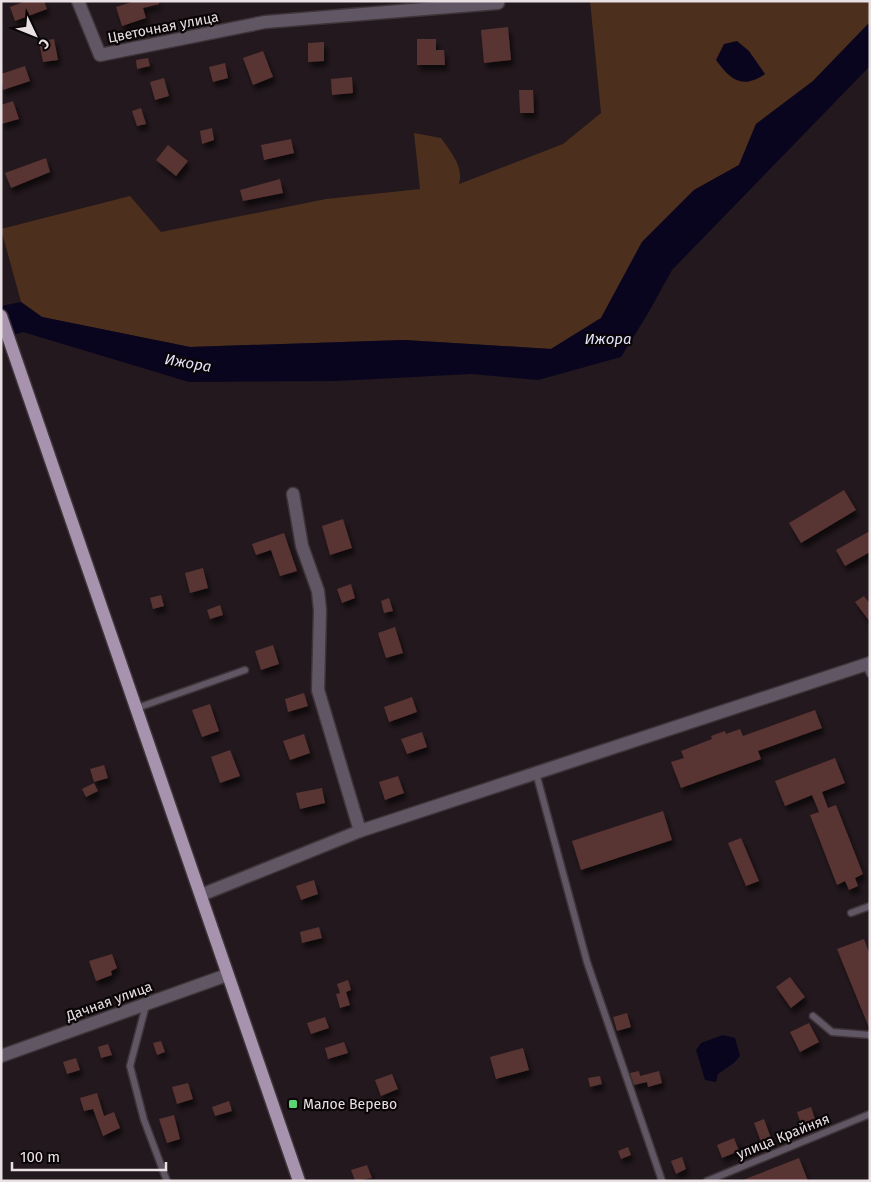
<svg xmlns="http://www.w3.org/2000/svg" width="871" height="1182" viewBox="0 0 871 1182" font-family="'Fira Sans',sans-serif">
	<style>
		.green { fill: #4c2f1c }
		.water { fill: #0a051f }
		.building { fill: #593433; filter: url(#shadow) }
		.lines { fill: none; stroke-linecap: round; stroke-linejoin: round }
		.lane-casing { stroke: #3f3439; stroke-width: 9 }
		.street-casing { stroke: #3f3439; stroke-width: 15 }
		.primary-casing { stroke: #3f3439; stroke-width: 15 }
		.lane { stroke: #615764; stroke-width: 6 }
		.street { stroke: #615764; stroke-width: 12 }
		.primary { stroke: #a793ae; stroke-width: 12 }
		.poi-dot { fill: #59d56f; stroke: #090507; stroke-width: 2 }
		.labels { text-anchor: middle; stroke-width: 4.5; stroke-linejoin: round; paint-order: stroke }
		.street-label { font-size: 14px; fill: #e9e0e4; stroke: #090507 }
		.poi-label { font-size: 14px; fill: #e9e0e4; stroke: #090507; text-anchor: start }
		.water-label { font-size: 15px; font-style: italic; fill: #e1e1f9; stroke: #090507 }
	</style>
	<defs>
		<filter id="shadow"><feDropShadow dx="3" dy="5.5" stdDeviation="2.5" flood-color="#0009"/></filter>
	</defs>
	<rect width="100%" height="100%" fill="#23181d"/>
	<path class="green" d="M590 1H870V22L813 81 756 124 739 165 694 190 642 242 601 318 551 349 404 340 190 347 42 317 21 302 1 229 130 196 161 232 326 199 420 189 414 133 441 138C451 152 464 167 459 184L563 144 601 113Z"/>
	<g class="water">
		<path d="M870 22V66L672 270 647 315 621 357 538 380 471 374 336 381 189 382 23 332 1 339V306L21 302 42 317 190 347 404 340 551 349 601 318 642 242 694 190 739 165 756 124 813 81Z"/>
		<path d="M737 41 749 51 765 74C741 90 730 79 716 60L724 44Z"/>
		<path d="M723 1035 735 1038 740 1056 734 1063 718 1074 716 1082 705 1080 696 1050 701 1043Z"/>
	</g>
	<g class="building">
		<path d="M26 1H44L47 9 15 21 10 7Z"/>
		<path d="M135 1H159V4L143 8 146 18 122 26 116 7Z"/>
		<path d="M508 27 511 60 484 63 481 30Z"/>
		<path d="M54 39 58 60 43 62 39 41Z"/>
		<path d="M417 39H436V50H444L445 65H417Z"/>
		<path d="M324 42V61L308 62V43Z"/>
		<path d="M263 51 273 77 253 85 243 58Z"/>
		<path d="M148 58 150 66 137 69 136 60Z"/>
		<path d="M225 63 228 78 213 82 209 67Z"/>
		<path d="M25 66 30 81 3 90 1 74Z"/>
		<path d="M352 77 353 93 332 95 331 79Z"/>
		<path d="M164 78 169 96 155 100 150 82Z"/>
		<path d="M519 90H533L534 113H520Z"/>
		<path d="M13 101 19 119 1 124V105Z"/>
		<path d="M141 108 146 124 137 126 132 111Z"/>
		<path d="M212 128 214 140 202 144 200 131Z"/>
		<path d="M291 139 294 153 264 160 261 145Z"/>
		<path d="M168 145 188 161 176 176 156 160Z"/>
		<path d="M46 158 50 172 11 188 5 173Z"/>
		<path d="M280 179 283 193 243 201 240 190Z"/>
		<path d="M844 490 856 510 801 543 789 523Z"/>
		<path d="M343 519 352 548 330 555 322 526Z"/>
		<path d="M870 531V552L845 566 836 550Z"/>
		<path d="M284 533 297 571 280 576 271 550 256 555 252 544Z"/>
		<path d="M203 568 208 588 190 593 185 573Z"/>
		<path d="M351 584 355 598 342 603 337 589Z"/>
		<path d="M161 595 164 606 153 609 150 598Z"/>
		<path d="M864 596 870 604V622L855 602Z"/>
		<path d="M389 598 393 611 384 613 381 601Z"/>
		<path d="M220 605 223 615 210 619 207 610Z"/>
		<path d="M395 627 403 653 386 658 378 633Z"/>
		<path d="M273 645 279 664 261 670 255 651Z"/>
		<path d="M304 693 308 706 288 712 285 699Z"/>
		<path d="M412 697 417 712 389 722 384 707Z"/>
		<path d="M210 704 219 731 202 737 192 710Z"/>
		<path d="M815 710 822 728 758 751 761 759 681 788 671 762 684 758 681 751 712 739 711 736 725 731 726 734 740 729 743 736Z"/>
		<path d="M422 732 427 747 407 754 401 739Z"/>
		<path d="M304 734 310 753 290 760 283 741Z"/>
		<path d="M230 750 240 776 220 783 211 757Z"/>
		<path d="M835 758 845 783 822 792 828 808 836 805 863 874 855 878 858 886 849 890 845 881 837 885 810 815 819 812 812 795 785 806 775 781Z"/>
		<path d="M104 765 108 778 94 782 90 769Z"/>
		<path d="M398 776 404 793 385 800 379 782Z"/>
		<path d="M94 783 98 791 86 797 82 789Z"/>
		<path d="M322 788 325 803 300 809 296 793Z"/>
		<path d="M663 811 672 840 581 870 572 841Z"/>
		<path d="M741 838 759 881 746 886 728 843Z"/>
		<path d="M314 880 318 894 301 900 296 886Z"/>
		<path d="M319 927 322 938 302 943 300 932Z"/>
		<path d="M864 939 870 955V1030L837 949Z"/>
		<path d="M112 954 117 968 111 971 112 975 96 981 89 961Z"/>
		<path d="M790 977 805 997 791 1008 776 987Z"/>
		<path d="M348 980 351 990 346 992 350 1005 340 1008 336 994 340 993 337 984Z"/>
		<path d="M627 1013 631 1027 617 1031 613 1017Z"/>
		<path d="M325 1017 329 1028 311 1034 307 1023Z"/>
		<path d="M809 1023 819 1042 800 1052 790 1032Z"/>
		<path d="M161 1041 165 1052 157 1055 153 1043Z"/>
		<path d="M344 1042 348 1053 328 1059 325 1048Z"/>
		<path d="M108 1044 112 1055 101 1058 98 1047Z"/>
		<path d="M523 1048 529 1070 496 1079 490 1057Z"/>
		<path d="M76 1058 80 1070 67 1074 63 1062Z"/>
		<path d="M639 1071 640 1076 659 1071 662 1083 648 1087 647 1082 634 1085 630 1073Z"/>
		<path d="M392 1074 398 1089 381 1096 375 1080Z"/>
		<path d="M600 1076 602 1084 590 1087 588 1078Z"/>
		<path d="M188 1083 193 1099 177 1104 172 1087Z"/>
		<path d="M97 1093 104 1116 114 1112 120 1128 103 1136 93 1109 84 1111 80 1098Z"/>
		<path d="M229 1101 232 1111 215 1116 212 1107Z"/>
		<path d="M811 1107 815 1119 801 1124 797 1112Z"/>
		<path d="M174 1115 180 1139 167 1143 159 1119Z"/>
		<path d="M764 1119 771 1138 761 1142 754 1123Z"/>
		<path d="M734 1138 739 1151 722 1158 717 1145Z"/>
		<path d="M628 1147 631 1155 621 1159 618 1151Z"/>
		<path d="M682 1157 686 1169 676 1174 671 1161Z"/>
		<path d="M799 1158 808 1181H743V1180Z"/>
		<path d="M367 1165 372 1178 355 1181 351 1170Z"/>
	</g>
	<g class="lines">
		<defs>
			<g id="lane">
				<path d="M866 665 870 674"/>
				<path d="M137 708 245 670"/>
				<path d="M536 773 587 962 662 1181"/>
				<path d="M851 913 870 906"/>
				<path d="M146 1005 130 1066 144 1120 167 1181"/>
				<path d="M813 1016 832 1032 870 1035"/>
				<path d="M707 1181 870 1114"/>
			</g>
			<g id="street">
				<path d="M78 1 100 55 265 22 498 3"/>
				<path d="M293 494 302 546 318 591 320 610 318 690 360 831"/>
				<path d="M201 895 360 831 870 663"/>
				<path d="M1 1056 227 975"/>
			</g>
			<path id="primary" d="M1 316 299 1181"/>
		</defs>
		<use href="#lane" class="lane-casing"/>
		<use href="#street" class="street-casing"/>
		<use href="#primary" class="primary-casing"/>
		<use href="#lane" class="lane"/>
		<use href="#street" class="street"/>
		<use href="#primary" class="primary"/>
	</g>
	<rect class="poi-dot" x="288" y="1099" width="10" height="10" rx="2.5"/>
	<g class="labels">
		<g class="street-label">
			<text transform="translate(163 27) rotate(-11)" y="5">Цветочная улица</text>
			<text transform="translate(109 1001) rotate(-20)" y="5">Дачная улица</text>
			<text transform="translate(783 1136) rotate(-22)" y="5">улица Крайняя</text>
		</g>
		<g class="poi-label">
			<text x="303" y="1109">Малое Верево</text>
		</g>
		<g class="water-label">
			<text x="608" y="344">Ижора</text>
			<text transform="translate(188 363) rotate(10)" y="5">Ижора</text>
		</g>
	</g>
	<rect width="871" height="1182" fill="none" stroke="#e9e0e4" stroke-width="5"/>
	<g transform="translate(35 35) rotate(133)" stroke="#090507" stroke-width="4" paint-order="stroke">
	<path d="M0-4L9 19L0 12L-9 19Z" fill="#e9e0e4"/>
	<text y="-8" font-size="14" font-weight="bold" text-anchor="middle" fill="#e9e0e4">С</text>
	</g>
	<path d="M12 1162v8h154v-8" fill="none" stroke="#e9e0e4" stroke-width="2.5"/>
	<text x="20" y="1162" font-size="15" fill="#e9e0e4" stroke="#090507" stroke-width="4" paint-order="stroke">100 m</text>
</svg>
